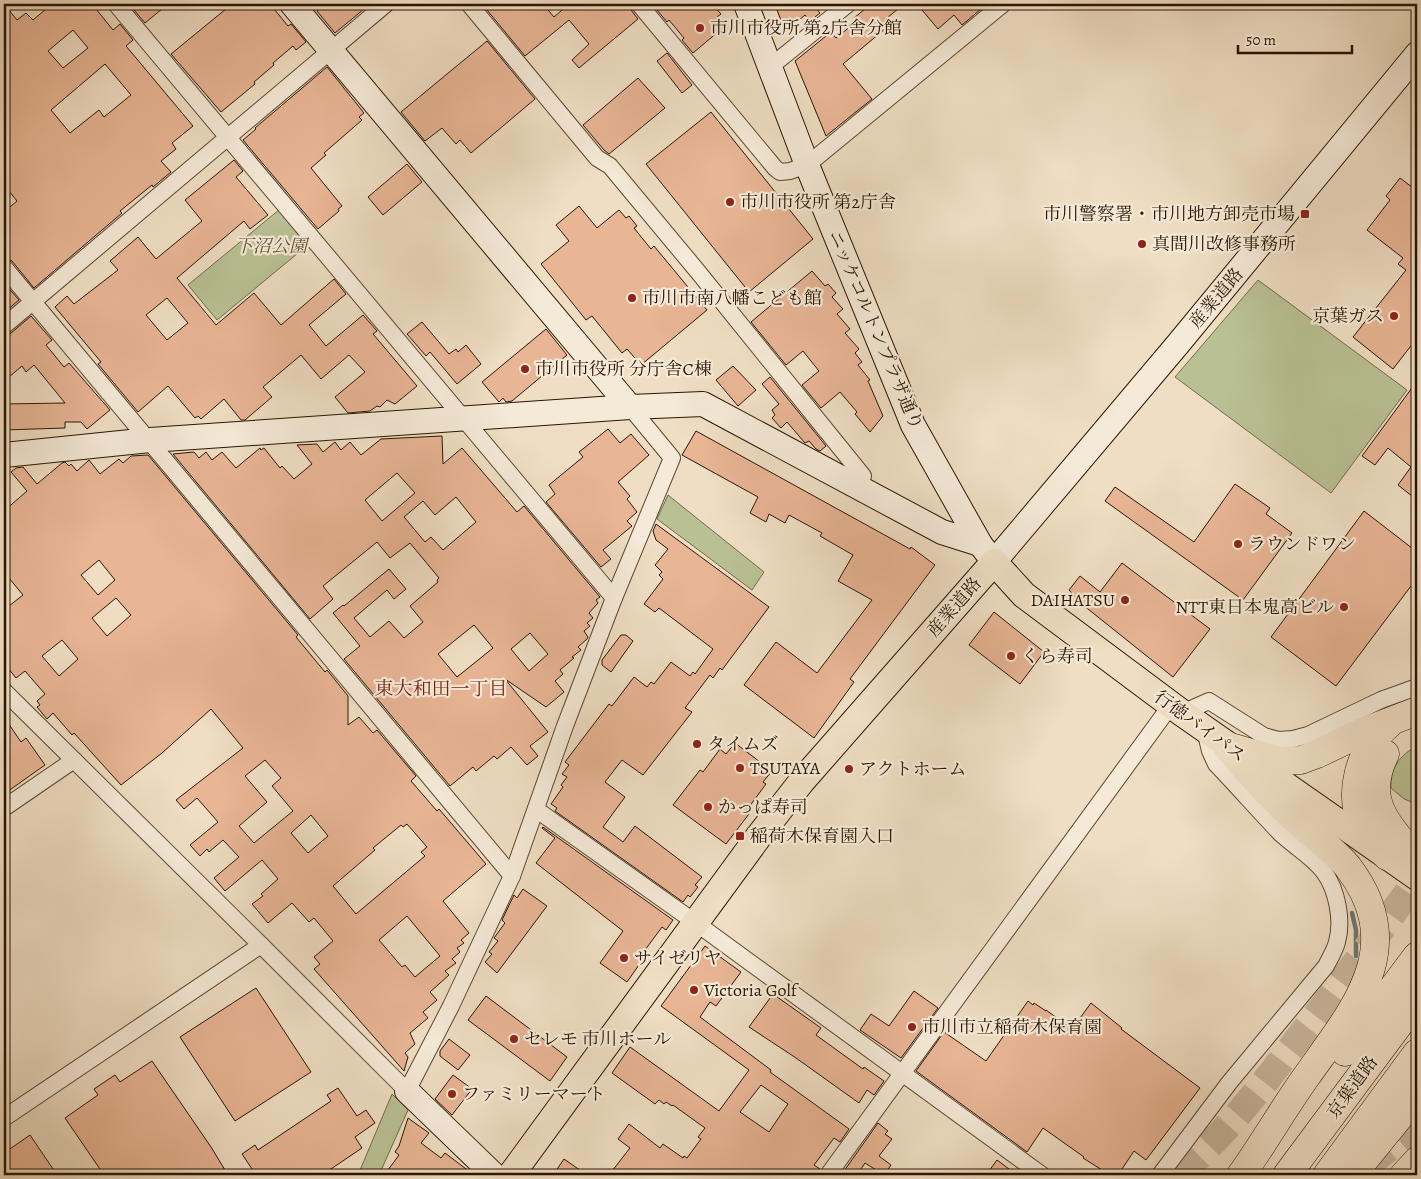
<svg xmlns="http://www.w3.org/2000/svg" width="1421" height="1179" viewBox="0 0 1421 1179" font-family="Alegreya,'Noto Serif JP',serif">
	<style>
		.green { fill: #b9c194; stroke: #726b4a }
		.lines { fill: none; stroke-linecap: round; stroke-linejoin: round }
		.stream { stroke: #6e796f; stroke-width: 4.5 }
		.building { fill: #e8b595; stroke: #2b1501; fill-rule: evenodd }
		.highway-tunnel { stroke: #c8b69c; stroke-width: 28; stroke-dasharray: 28 14; stroke-linecap: butt }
		.street-casing { stroke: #5c4732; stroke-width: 18 }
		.secondary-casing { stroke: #2b1501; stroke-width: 26 }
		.primary-casing { stroke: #2b1501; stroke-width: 28 }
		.highway-casing { stroke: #2b1501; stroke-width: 29 }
		.street { stroke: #f5ead8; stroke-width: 16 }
		.secondary { stroke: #f5ead8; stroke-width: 24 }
		.primary { stroke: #efdec3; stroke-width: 26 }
		.highway { stroke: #efdec3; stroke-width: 28 }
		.poi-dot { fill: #8f2418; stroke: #f5ead8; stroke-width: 2 }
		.labels { text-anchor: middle; stroke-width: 4.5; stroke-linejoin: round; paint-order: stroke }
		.poi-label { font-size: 18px; fill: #2b1501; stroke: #f5ead8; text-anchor: start }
		.park-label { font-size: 18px; font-style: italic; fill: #5d5134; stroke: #f5ead8 }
		.street-label { font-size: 18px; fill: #2b1501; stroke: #f5ead8 }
		.neighbourhood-label { font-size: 19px; fill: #7a1f14; stroke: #f5ead8 }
	</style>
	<rect width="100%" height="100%" fill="#efdec3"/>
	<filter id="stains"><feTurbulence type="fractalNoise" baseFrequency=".004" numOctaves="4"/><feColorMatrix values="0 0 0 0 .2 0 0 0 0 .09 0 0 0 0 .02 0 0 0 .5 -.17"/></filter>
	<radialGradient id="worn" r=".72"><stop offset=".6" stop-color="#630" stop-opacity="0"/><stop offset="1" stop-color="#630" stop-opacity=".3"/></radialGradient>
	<g class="green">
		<path d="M280 209 309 244 217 320 188 285Z"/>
		<path d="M1258 280 1407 390 1331 493 1175 377Z"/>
		<path d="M668 495 764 572 752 590 657 519Z"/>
		<path d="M1417 746V804L1404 799 1391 788C1390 768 1400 755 1417 746Z"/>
		<path d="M392 1094 408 1110 379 1175H358Z"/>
	</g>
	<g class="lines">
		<path class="stream" d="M1352 913 1356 930V956"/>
	</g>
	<g class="building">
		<path d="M4 4 17 20 26 13 33 20 52 4H92L113 30 120 24 133 40 126 46 193 126 172 143 176 149 161 161 171 172 153 187 152 185 120 211 122 213 34 288 12 261 4 257V212L17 201 4 185ZM73 30 88 48 63 68 48 51ZM105 64 131 95 104 117 99 110 70 133 51 110Z"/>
		<path d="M129 4H168L145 23Z"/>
		<path d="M232 4H270L288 26 291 24 306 42 296 50 293 46 273 63 274 65 254 82 255 84 221 112 171 54Z"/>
		<path d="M325 4H370L335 33 317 11Z"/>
		<path d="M482 4H543L554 17 569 4H629L631 10 638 19 579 68 572 60 589 44 569 20 525 56Z"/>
		<path d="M652 4H712L721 14 717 17 725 26 693 53 682 40 684 38 669 20 667 22Z"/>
		<path d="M775 4H818L815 7 820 13 810 21 805 15 785 32Z"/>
		<path d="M871 4H904L887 18 892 23 843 64 872 99 826 136 795 61 831 32 836 38 857 21 854 18Z"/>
		<path d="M917 4H987L962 25 954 15 938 29Z"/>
		<path d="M487 41 535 99 471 153 460 140 456 144 442 128 425 141 401 112Z"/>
		<path d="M667 53 692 85 682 93 657 61Z"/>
		<path d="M327 67 364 113 359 117 362 120 324 153 326 155 311 168 342 206 338 209 339 211 318 229 243 140 256 129 255 128Z"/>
		<path d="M638 78 665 108 609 154 604 150 583 125Z"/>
		<path d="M711 112 813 239 749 292 646 164Z"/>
		<path d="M234 160 243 171 236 177 268 215 250 229 244 221 177 278 216 325 254 293 281 325 334 279 346 294 309 325 326 346 363 315 377 331 373 334 417 386 395 404 387 400 380 407 377 406 370 411 348 413 335 397 365 372 349 355 321 379 301 355 263 387 272 397 245 420H241L224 399 201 419 198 416 195 418 168 386 138 412 98 364 101 362 55 307 67 296 74 304 118 270 110 261 138 237 156 259 202 221 185 200ZM167 298 188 323 167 340 146 315Z"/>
		<path d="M407 164 422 182 383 215 368 197Z"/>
		<path d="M1400 178 1417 191V338L1393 369 1353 337 1406 270 1398 264 1403 258 1367 230 1390 200 1386 196Z"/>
		<path d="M579 206 597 228 619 210 626 218 629 216 637 226 634 228 651 249 654 246 707 310 641 365 627 349 622 353 592 316 586 320 541 264 569 241 556 225Z"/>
		<path d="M812 271 825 286 828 284 836 293 832 297 843 309 837 314 850 329 845 333 859 349 855 353 862 362 858 365 870 380 868 381 883 416 870 432 855 414 857 412 840 392 821 408 802 385 819 371 803 351 786 365 751 322Z"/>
		<path d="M4 283 19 300 6 311 4 307Z"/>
		<path d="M31 316 52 340 46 345 64 367 69 363 110 410 87 429 81 422H65V428L4 430V404L65 403 34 365 26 372 22 366 9 377 4 371V336L10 334Z"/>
		<path d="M422 322 449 354 456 349 458 352 466 345 481 364 457 384 430 352 426 356 407 334Z"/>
		<path d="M546 329 567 355 512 401 506 402 503 398 499 402 482 382Z"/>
		<path d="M733 366 756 390 738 406 716 380Z"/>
		<path d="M770 377 826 446 820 451 816 449 809 441 805 443 787 422 781 428 772 418 775 415 772 410 779 404 762 384Z"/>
		<path d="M1417 381V500L1398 485 1411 467 1388 448 1375 465 1362 456Z"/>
		<path d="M608 429 620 443 631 434 649 455 618 482 630 496 627 499 637 512 627 521 632 526 603 550 611 559 601 567 546 502 555 494 549 485 583 457 579 452Z"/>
		<path d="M696 431 910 549 911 547 935 565 850 679 854 682 814 738 744 685 776 642 817 673 872 600 838 581 853 555 820 536 822 533 789 515 785 523 769 514 766 522 750 513 758 497 682 455Z"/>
		<path d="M442 436 443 464 462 448 517 512 524 506 600 597 596 600 598 603 589 613 593 618 587 623 590 626 584 631 588 637 587 639 578 647 581 650 572 657 574 658 560 670 563 674 555 681 564 692 546 707 505 679 548 732 530 746 538 756 527 765 511 747 497 759 494 756 476 771 473 767 450 786 344 659 360 646 333 613 343 605 344 606 389 569 406 589 394 599 387 590 354 618 370 637 389 621 404 638 423 622 410 606 438 582 437 580 439 578 410 543 390 558 377 542 323 586 333 599 310 619 173 454 194 452 199 458 206 452 212 460 222 452 236 468 260 448 261 450 264 448 280 468 282 466 294 479 312 464 297 445 317 444 323 452 335 442 341 450 350 442 361 455 381 439ZM397 473 415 493 382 521 365 500ZM456 497 476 522 443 550 431 537 425 542 404 517 423 501 435 515ZM474 625 493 648 457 677 438 654ZM530 633 548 654 529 671 511 649Z"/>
		<path d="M148 455 298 635 296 637 325 672 327 670 348 696V725L359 717 373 733 377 730 416 776 411 781 437 811 439 809 486 864 443 901 469 933 461 940 464 943 457 948 460 952 452 959 456 963 445 971 449 975 430 992 437 1000 423 1012 428 1018 410 1033 415 1044 405 1053 408 1057 404 1071 314 969 320 964 314 957 333 941 314 918 309 922 292 903 268 923 252 904 263 896 261 894 278 879 262 860 225 891 214 878 239 857 223 840 209 852 207 849 200 856 190 845 218 822 197 798 184 809 176 800 243 748 211 709 162 753 121 785 74 733 72 735 53 713 47 719 37 707 40 705 37 701 45 694 25 671 16 678 4 663V610L23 595 4 572V511L27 491 11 472 16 468 23 467 37 484 62 463 65 462 69 466 71 464 77 471 89 460 100 474 119 459 123 463 131 456ZM99 560 115 580 98 595 81 575ZM116 598 131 615 107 636 92 618ZM62 640 78 659 59 676 42 656ZM265 760 281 778 272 786 293 811 254 843 239 826 267 802 245 776ZM311 815 328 836 308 853 291 833ZM407 824 427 847 421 852 425 856 356 914 333 886 375 850 373 848 401 825 403 827ZM407 916 440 956 415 977 405 965 402 967 379 940Z"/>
		<path d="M1235 484 1270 508 1266 514 1292 533 1243 600 1105 501 1115 487 1194 542Z"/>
		<path d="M1364 511 1417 552V578L1336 686 1271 637Z"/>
		<path d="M656 524 769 607 722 670 720 668 713 678 710 675 685 708 692 712 643 775 622 760 605 782 625 797 603 827 623 842 635 826 702 877 695 885 698 887 690 897 688 895 683 902 555 811 557 808 551 804 563 787 561 785 567 777 562 774 569 765 565 762 609 704 612 706 634 677 647 687 651 682 654 684 671 662 690 676 693 672 695 674 713 649 659 608 655 612 644 604 663 579 659 575 662 572 655 565 668 549 656 540 653 531Z"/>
		<path d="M1122 563 1210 629 1173 677 1083 605 1069 590 1080 576 1100 592Z"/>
		<path d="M994 612 1044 652 1020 684 969 645Z"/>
		<path d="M621 635H626L633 641 611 672 602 665V660Z"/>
		<path d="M4 717 21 742 26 738 45 765 4 794Z"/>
		<path d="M735 743 772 771 763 782 766 784 749 807 752 810 726 844 673 805 700 770 703 772 720 749 726 754Z"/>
		<path d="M543 827 673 920 666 930 662 927 645 950 648 952 627 982 600 963 623 931 536 863 555 838 542 828Z"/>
		<path d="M523 889 547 906 497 973 485 962 492 954 489 952 498 941 494 938 505 923 502 920 514 895 517 898Z"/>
		<path d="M705 946 741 972 716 1006 710 1002 700 1017 771 1070 770 1072 849 1129 840 1142 834 1138 814 1165 820 1169 818 1175H609L630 1148 618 1139 629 1124 660 1148 663 1144 683 1158 684 1156 687 1158 701 1139 698 1137 705 1128 673 1105 672 1106 666 1102 664 1104 659 1100 655 1104 612 1073 630 1047 719 1111 749 1070 661 1006ZM761 1085 788 1104 769 1132 740 1112Z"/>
		<path d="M256 988 311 1072 235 1121 180 1037Z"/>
		<path d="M914 991 938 1008 901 1058 860 1030 871 1014 889 1026Z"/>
		<path d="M773 994 821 1028 816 1035 863 1069 864 1067 884 1081 874 1095 867 1090 859 1103 796 1058 749 1027Z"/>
		<path d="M486 996 567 1057 550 1081 468 1020Z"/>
		<path d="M1028 1001 1033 1005 1034 1003 1046 1011V1010L1072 1029 1091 1003 1122 1028 1121 1029 1200 1088 1146 1160 1134 1151 1118 1175H1110L1083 1158 1084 1157 1043 1128 1027 1152 916 1071 944 1032 986 1061Z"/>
		<path d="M449 1039 470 1055 458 1070 440 1056V1051Z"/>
		<path d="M152 1061 211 1147 228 1175H104L65 1118 98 1095 94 1089 115 1075 120 1082Z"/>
		<path d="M453 1075 472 1089 452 1115 435 1099Z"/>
		<path d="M338 1088 357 1116 366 1110 375 1123 355 1137 362 1148 322 1175H256L242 1154 255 1145 258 1150 331 1101 327 1095Z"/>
		<path d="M408 1118 429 1133 421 1143 441 1158 445 1153 474 1175H395L388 1170 399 1155 395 1152 399 1146Z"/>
		<path d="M878 1123 888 1131 885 1134 892 1139 879 1156 891 1165 884 1175 865 1163 857 1175H850L844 1171Z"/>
		<path d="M30 1135 57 1175H14L4 1160V1153Z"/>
		<path d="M564 1159 587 1175H553Z"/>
		<path d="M997 1160 1017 1175H986Z"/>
	</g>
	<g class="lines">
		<g class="highway-tunnel">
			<path d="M1366 1166 1417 1125"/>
			<path d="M1179 1175C1220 1138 1254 1097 1287 1053 1332 997 1374 938 1417 880"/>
		</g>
		<defs>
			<g id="street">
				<path d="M116 4 614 598"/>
				<path d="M469 4 597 158 610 166 699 273 863 476 859 486"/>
				<path d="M639 4 775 168 780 172 790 171 807 165 1003 4"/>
				<path d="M770 67 848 4"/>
				<path d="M4 267 512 876"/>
				<path d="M4 326 386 4"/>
				<path d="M4 691 261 945 407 1091 451 1006 512 876 565 726 614 598 672 458 630 407"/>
				<path d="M1182 713 1209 701 1264 736 1278 740 1293 739 1308 735 1381 700 1417 687"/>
				<path d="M4 808 74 760"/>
				<path d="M537 810 696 923 1042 1175"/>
				<path d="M4 1118 261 945"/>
				<path d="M828 1175 1171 705"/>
				<path d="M1160 1175 1229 1083 1326 966C1330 958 1335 950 1337 942 1343 920 1337 890 1324 872 1313 857 1295 847 1281 834 1259 811 1238 787 1216 764L1210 751 1205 730"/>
			</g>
			<g id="secondary">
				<path d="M292 4 630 407"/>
				<path d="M746 4 807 165 913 425 980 544 994 562 1178 344 1417 54"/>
				<path d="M4 455 150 440 630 407 703 404 942 532 980 544"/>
				<path d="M407 1091 494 1175"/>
			</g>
			<path id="primary" d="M511 1175 759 836 802 781 994 562 1024 595 1182 713 1417 877"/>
			<g id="highway">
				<path d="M1227 746C1250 775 1276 802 1303 826 1318 840 1335 851 1348 867 1410 948 1353 1010 1306 1077 1283 1109 1264 1143 1241 1175"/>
				<path d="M1227 746 1279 761 1301 760 1317 754 1365 731 1417 711"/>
				<path d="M1385 754C1361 802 1389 825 1417 860"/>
				<path d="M1387 856C1380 849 1371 841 1366 833 1345 796 1359 749 1390 723"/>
				<path d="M1345 1052 1417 956"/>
				<path d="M1287 1175 1417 1000"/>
				<path d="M1327 1175 1417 1053"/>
				<path d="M1352 1175 1417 1095"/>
				<path d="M1404 1175 1417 1161"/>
			</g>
		</defs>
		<use href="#street" class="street-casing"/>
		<use href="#secondary" class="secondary-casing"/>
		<use href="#primary" class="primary-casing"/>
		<use href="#highway" class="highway-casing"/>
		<use href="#street" class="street"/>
		<use href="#secondary" class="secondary"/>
		<use href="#primary" class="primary"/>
		<use href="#highway" class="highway"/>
	</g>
	<g class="poi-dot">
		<circle cx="700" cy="28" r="5"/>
		<circle cx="730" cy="202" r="5"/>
		<rect x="1300" y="209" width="10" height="10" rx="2.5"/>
		<circle cx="1142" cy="244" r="5"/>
		<circle cx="632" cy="298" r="5"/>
		<circle cx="1394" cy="316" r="5"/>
		<circle cx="525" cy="369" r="5"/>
		<circle cx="1238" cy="544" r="5"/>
		<circle cx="1125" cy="600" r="5"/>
		<circle cx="1344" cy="607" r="5"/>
		<circle cx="1011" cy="656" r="5"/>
		<circle cx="697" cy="744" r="5"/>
		<circle cx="740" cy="768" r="5"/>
		<circle cx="849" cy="769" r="5"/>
		<circle cx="708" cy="807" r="5"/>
		<rect x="735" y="831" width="10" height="10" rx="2.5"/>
		<circle cx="624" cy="958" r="5"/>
		<circle cx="694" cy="990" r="5"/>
		<circle cx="912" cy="1027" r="5"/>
		<circle cx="514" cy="1039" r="5"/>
		<circle cx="452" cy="1094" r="5"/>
	</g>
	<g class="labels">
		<g class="poi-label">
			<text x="710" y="34">市川市役所 第2庁舎分館</text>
			<text x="740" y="208">市川市役所 第2庁舎</text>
			<text x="1295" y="220" text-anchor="end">市川警察署・市川地方卸売市場</text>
			<text x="1152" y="250">真間川改修事務所</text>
			<text x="642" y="304">市川市南八幡こども館</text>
			<text x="1384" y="322" text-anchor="end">京葉ガス</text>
			<text x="535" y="375">市川市役所 分庁舎C棟</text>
			<text x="1248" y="550">ラウンドワン</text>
			<text x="1115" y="606" text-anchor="end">DAIHATSU</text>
			<text x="1334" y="613" text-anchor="end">NTT東日本鬼高ビル</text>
			<text x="1021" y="662">くら寿司</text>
			<text x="707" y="750">タイムズ</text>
			<text x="750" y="774">TSUTAYA</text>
			<text x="859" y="775">アクトホーム</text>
			<text x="718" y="813">かっぱ寿司</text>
			<text x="750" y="842">稲荷木保育園入口</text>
			<text x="634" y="964">サイゼリヤ</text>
			<text x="704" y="996">Victoria Golf</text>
			<text x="922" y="1033">市川市立稲荷木保育園</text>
			<text x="524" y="1045">セレモ 市川ホール</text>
			<text x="462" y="1100">ファミリーマート</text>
		</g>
		<g class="park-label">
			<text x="271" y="252">下沼公園</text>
		</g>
		<g class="street-label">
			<text transform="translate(1216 298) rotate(-50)" y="6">産業道路</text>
			<text transform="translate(876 330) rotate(67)" y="6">ニッケコルトンプラザ通り</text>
			<text transform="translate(954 607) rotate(-49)" y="6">産業道路</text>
			<text transform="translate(1200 726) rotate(36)" y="6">行徳バイパス</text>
			<text transform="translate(1352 1087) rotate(-54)" y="6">京葉道路</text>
		</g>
		<g class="neighbourhood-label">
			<text x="441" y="695">東大和田一丁目</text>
		</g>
	</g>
	<rect width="1421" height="1179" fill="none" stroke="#efdec3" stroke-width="20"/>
	<rect x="5" y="5" width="1411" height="1169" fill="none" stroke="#2b1501" stroke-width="2.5"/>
	<rect x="10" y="10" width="1401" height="1159" fill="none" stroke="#2b1501"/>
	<path d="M1238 45v8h114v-8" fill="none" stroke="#2b1501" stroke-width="2.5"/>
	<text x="1246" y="45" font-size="15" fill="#2b1501" stroke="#f5ead8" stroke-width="4" paint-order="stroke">50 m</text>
	<rect width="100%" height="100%" filter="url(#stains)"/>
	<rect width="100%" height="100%" fill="url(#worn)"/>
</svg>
